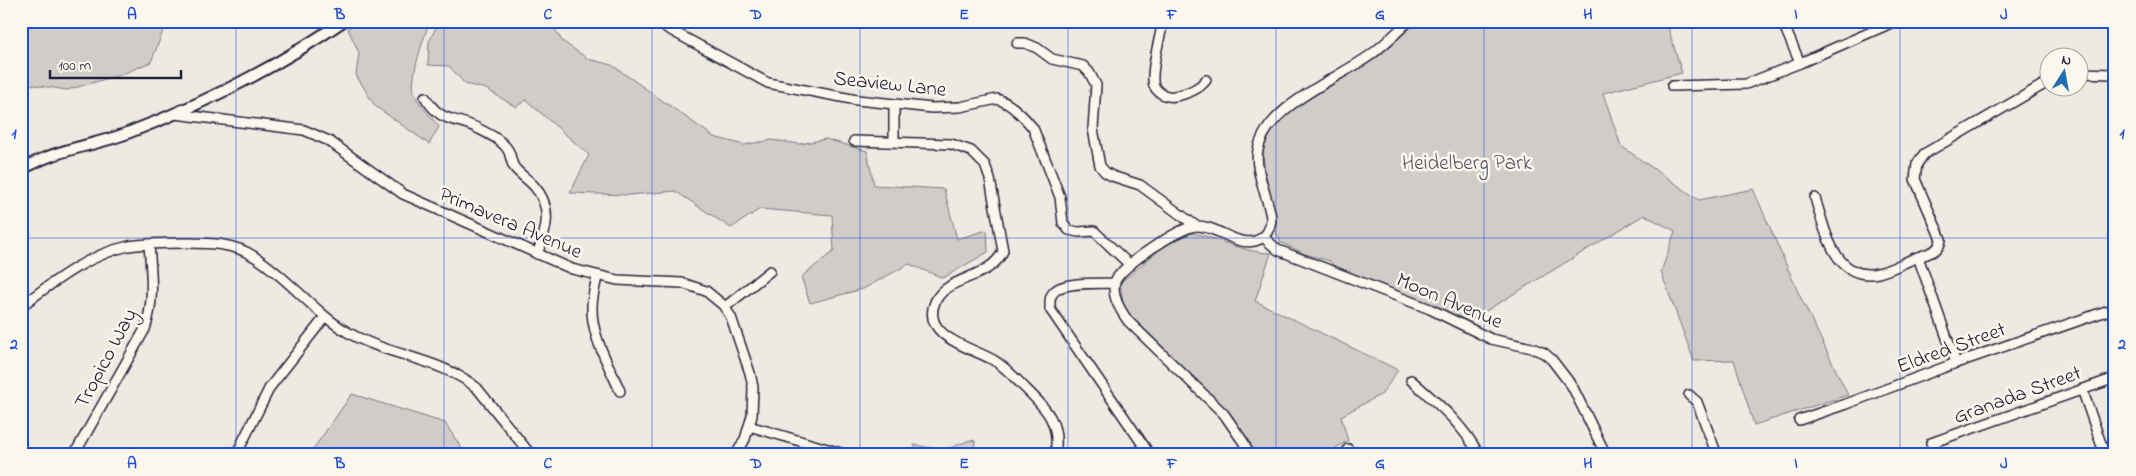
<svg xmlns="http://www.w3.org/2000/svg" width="2136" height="476" viewBox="0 0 2136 476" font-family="'Indie Flower',sans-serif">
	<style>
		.green { fill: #d0cdc9; stroke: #797882 }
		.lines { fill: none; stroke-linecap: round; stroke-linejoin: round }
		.minor-casing { stroke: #22223b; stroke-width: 12 }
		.tertiary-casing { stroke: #22223b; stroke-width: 14 }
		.minor { stroke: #fbf7ec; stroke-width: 9 }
		.tertiary { stroke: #fbf7ec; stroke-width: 10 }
		.grid { fill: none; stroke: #1d4ed8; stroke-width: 1; stroke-opacity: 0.55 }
		.labels { text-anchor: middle; stroke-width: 5; stroke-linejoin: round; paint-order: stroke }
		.street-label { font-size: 21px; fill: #22223b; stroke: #fbf7ec }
		.park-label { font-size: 21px; fill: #565566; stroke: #fbf7ec }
		.neatline { fill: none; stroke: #1d4ed8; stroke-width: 2 }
		.grid-label { font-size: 16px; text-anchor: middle; font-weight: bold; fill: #1d4ed8 }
	</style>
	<rect width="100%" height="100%" fill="#eeeae2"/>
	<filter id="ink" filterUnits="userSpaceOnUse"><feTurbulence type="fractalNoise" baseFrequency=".02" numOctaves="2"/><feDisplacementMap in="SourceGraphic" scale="10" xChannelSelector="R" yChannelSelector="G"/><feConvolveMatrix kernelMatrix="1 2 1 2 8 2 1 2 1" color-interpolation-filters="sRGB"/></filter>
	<g filter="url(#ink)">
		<g class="green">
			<path d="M21 21H167L151 62 120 75 67 90 21 83Z"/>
			<path d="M355 21H430C424 36 410 77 414 92 416 101 433 119 439 127L429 144 375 106 356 75 359 53 348 29Z"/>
			<path d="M439 21H550L562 41 588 59 612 65 714 137 744 145 772 140 800 144 826 139 867 151 874 185 944 189 957 239 987 230 988 252 943 278 909 264 863 289 810 303 801 277 834 251 832 215 760 209 731 228 675 191 628 195 570 193 589 155 526 100 516 107 486 89 465 84 449 66 428 65 429 42Z"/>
			<path d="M1417 21H1666L1682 73 1603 93 1621 146 1699 200 1753 189 1799 294 1848 395 1754 425 1734 360 1694 361 1661 272 1675 231 1644 215 1466 323 1428 303 1334 267 1330 261 1305 254 1280 242 1279 237 1276 234C1278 208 1259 166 1264 146 1269 130 1287 115 1299 105L1374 60Z"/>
			<path d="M1192 233C1219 238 1244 253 1271 253L1255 301 1398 370 1382 394 1341 416 1348 441 1327 453 1328 455H1254L1248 440 1206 389 1124 309 1120 283 1165 245Z"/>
			<path d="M352 394 445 423 466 455H309Z"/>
			<path d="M970 440 975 441 974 455H917L914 445 945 450Z"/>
		</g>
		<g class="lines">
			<defs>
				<g id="minor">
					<path d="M654 21 768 83 857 100 932 108 960 107 997 99C1011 103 1024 117 1033 128L1060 197 1063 223 1069 230 1078 232 1094 231 1130 265"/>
					<path d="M1163 21C1160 39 1152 63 1153 80 1153 91 1165 98 1175 96 1186 94 1199 89 1206 80"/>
					<path d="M1782 21 1800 63"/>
					<path d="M1017 43H1025L1037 48 1052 59 1083 66 1089 72 1096 85 1093 129 1100 166 1105 172 1112 176 1140 185 1196 226"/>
					<path d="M2078 73 2115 74"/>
					<path d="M1672 86 1746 84 1800 63 1896 21"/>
					<path d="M425 97C442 125 455 116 479 129 489 134 504 141 509 152 511 157 511 162 514 167 519 174 528 179 534 186 553 207 547 230 537 254"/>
					<path d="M175 114 304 130 329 141 403 194 572 269 617 280 682 283 706 291 723 305 731 317 750 373 753 387 752 416 745 439 736 455"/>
					<path d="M854 141 951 144 971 151 985 165 990 179 1003 251C990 280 947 275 935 302 920 337 974 348 995 361 1005 367 1013 376 1021 384 1044 407 1061 420 1055 455"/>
					<path d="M894 141V104"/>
					<path d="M1815 198C1825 229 1834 282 1878 273 1892 270 1904 262 1918 257"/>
					<path d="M1263 237 1278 250 1430 309 1491 339 1532 348 1544 353 1552 360 1572 386 1606 455"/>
					<path d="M597 277C595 287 592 297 592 307 591 336 609 365 620 391"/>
					<path d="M1114 283C1101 284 1065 281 1055 291 1049 296 1050 302 1050 309L1146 449"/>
					<path d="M21 306C55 281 87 255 129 246 148 243 167 243 186 243 211 243 234 243 255 257 289 278 314 313 349 333 389 356 442 359 477 388L531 455"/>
					<path d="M725 307 770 271"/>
					<path d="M1956 363 1918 257C1928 253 1940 252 1941 239L1915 179 1917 164 1924 154 2048 82"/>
					<path d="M1411 380C1437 403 1463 424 1479 455"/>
					<path d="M2082 389 2105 455"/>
					<path d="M1689 395 1697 402 1717 455"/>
					<path d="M1799 420 1846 404 1956 363 2115 308"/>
					<path d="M749 426 841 453"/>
					<path d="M1931 443 2115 378"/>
					<path d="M1348 449 1349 455"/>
					<path d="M74 455 145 329C155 300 151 273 149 244"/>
					<path d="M236 455 270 387 325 317"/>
					<path d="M1249 455 1244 443 1224 414 1128 321C1121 311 1111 296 1115 282 1119 267 1180 227 1196 226 1216 225 1235 246 1255 241 1266 238 1271 228 1271 217 1268 198 1254 169 1258 150 1267 105 1338 79 1372 54 1385 44 1397 32 1409 21"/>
				</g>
				<path id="tertiary" d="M21 170C55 149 89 147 125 134 201 105 276 68 343 21"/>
			</defs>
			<use href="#minor" class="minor-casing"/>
			<use href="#tertiary" class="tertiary-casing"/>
			<use href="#minor" class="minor"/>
			<use href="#tertiary" class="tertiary"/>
		</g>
	</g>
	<path class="grid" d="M236 21V455M444 21V455M652 21V455M860 21V455M1068 21V455M1276 21V455M1484 21V455M1692 21V455M1900 21V455M21 238H2115"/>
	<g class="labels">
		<g class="street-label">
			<text transform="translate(890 83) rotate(6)" y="7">Seaview Lane</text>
			<text transform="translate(511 222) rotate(23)" y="7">Primavera Avenue</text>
			<text transform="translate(1450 300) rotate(23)" y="7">Moon Avenue</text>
			<text transform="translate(1951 347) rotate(-20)" y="7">Eldred Street</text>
			<text transform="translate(105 358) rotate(-62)" y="7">Tropico Way</text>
			<text transform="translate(2017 394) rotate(-20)" y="7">Granada Street</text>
		</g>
		<g class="park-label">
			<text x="1467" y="169">Heidelberg Park</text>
		</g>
	</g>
	<rect width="2136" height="476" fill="none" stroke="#fbf7ec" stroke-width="55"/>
	<g transform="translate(2064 72) rotate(11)"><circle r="24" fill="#fbf7ec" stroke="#a4a2a5"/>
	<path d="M0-4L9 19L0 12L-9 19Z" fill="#1f6fb2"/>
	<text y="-8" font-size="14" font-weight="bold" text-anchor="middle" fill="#22223b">N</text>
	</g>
	<path d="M50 70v8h131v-8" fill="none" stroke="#22223b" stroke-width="2.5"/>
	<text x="58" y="70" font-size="15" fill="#22223b" stroke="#fbf7ec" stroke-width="4" paint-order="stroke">100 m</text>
	<rect x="28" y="28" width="2080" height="420" class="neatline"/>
	<g class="grid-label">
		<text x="132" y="19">A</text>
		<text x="340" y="19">B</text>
		<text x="548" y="19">C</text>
		<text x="756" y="19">D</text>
		<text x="964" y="19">E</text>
		<text x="1172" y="19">F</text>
		<text x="1380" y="19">G</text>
		<text x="1588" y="19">H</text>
		<text x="1796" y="19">I</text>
		<text x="2004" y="19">J</text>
		<text x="14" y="138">1</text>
		<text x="2122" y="138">1</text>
		<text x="14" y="349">2</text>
		<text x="2122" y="349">2</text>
		<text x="132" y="468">A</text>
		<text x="340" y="468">B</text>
		<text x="548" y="468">C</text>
		<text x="756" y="468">D</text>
		<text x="964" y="468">E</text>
		<text x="1172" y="468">F</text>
		<text x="1380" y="468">G</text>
		<text x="1588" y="468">H</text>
		<text x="1796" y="468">I</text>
		<text x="2004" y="468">J</text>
	</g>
</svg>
